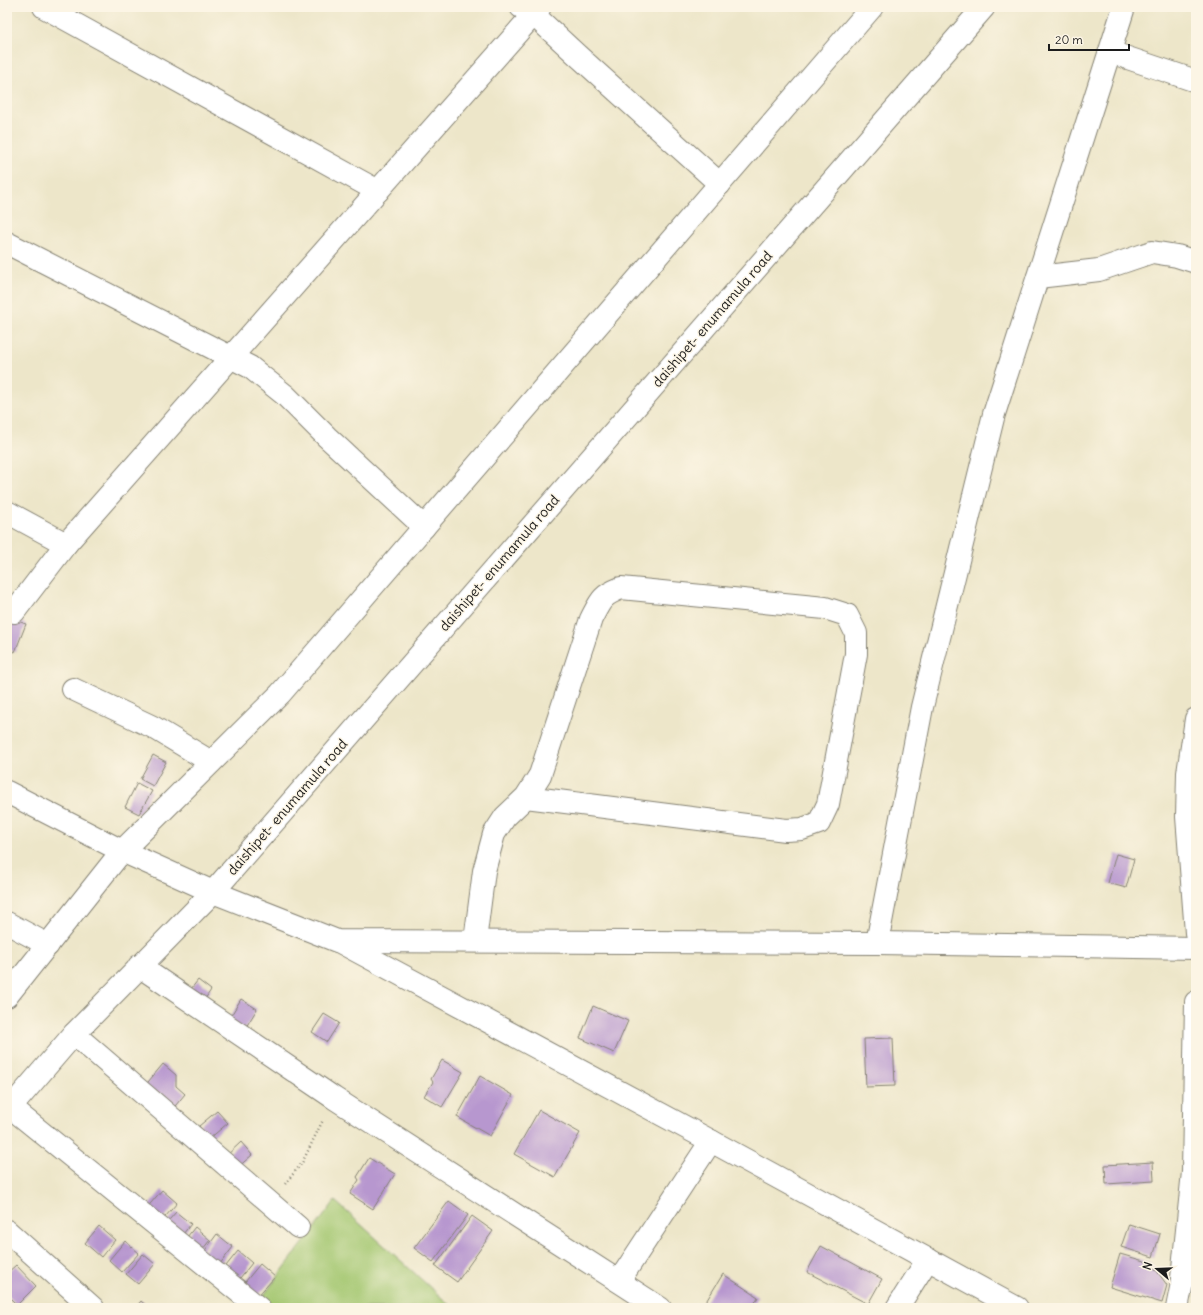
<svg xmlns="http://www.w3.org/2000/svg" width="1203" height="1315" viewBox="0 0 1203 1315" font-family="Delius,sans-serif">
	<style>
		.green { fill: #a5c872; stroke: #607247 }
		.building { fill: #b797cf }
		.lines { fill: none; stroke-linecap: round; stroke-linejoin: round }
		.minor-casing { stroke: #848172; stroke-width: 24 }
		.path { stroke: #848172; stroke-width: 2.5; stroke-dasharray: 1 3; stroke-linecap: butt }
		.minor { stroke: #fff; stroke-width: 22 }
		.labels { text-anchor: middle; stroke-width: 3; stroke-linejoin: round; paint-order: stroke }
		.street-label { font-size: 14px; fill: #1c1c1c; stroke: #fcf5e5 }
	</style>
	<rect width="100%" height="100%" fill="#fcf5e5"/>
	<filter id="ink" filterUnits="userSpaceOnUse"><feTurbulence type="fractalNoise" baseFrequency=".025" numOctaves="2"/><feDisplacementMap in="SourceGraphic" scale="8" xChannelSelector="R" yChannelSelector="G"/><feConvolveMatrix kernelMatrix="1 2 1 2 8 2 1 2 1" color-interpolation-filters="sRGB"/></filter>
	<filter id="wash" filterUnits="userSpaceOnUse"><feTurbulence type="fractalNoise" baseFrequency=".012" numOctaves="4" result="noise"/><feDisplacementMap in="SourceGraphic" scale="16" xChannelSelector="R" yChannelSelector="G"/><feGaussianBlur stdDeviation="0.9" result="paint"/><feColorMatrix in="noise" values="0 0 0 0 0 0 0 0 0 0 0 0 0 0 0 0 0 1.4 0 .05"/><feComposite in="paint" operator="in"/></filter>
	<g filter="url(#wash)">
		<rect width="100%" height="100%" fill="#ede6c9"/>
		<path class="green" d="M335 1201 453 1308H254Z"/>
		<g id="blocks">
			<g class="building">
				<path d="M7 617 26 624 15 652 7 649Z"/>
				<path d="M153 755 166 762 153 786 140 779Z"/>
				<path d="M137 783 152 791 139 814 125 807Z"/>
				<path d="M1116 854 1134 859 1126 888 1108 883Z"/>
				<path d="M198 980 211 990 201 1005 187 994Z"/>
				<path d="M241 999 257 1009 243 1032 227 1022Z"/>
				<path d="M593 1006 628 1021 614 1053 580 1038Z"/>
				<path d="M324 1014 339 1023 327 1042 312 1032Z"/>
				<path d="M893 1038 895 1086 866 1087 864 1039Z"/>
				<path d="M442 1060 463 1072 442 1107 424 1096 433 1082 431 1079Z"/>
				<path d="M163 1064 176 1075V1086L185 1094 171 1111 143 1088Z"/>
				<path d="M480 1076 513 1095 490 1136 457 1117Z"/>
				<path d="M539 1110 580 1133 555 1177 514 1154Z"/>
				<path d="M217 1111 228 1123 209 1139 199 1126Z"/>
				<path d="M241 1142 252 1155 236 1169 225 1157Z"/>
				<path d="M369 1158 395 1174 373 1209 350 1194 359 1180 357 1177Z"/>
				<path d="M1153 1162 1154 1181 1106 1184 1105 1165Z"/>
				<path d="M162 1190 177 1203 160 1223 145 1210Z"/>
				<path d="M449 1201 468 1215 433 1262 414 1248Z"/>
				<path d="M176 1212 191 1224 179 1239 163 1227Z"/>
				<path d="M472 1216 493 1231 457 1282 435 1266Z"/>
				<path d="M1129 1224 1160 1234 1153 1257 1121 1247Z"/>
				<path d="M99 1226 115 1240 101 1257 85 1243Z"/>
				<path d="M195 1227 210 1240 199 1254 183 1242Z"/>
				<path d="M217 1234 233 1247 216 1269 200 1257Z"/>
				<path d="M125 1241 139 1253 122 1272 109 1260Z"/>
				<path d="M821 1246 882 1279 868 1304 807 1272Z"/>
				<path d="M238 1251 252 1263 236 1283 222 1271Z"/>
				<path d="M143 1254 155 1264 138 1284 126 1274Z"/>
				<path d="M1120 1254 1151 1263 1167 1285 1162 1303 1110 1287Z"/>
				<path d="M260 1264 275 1277 254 1300 240 1288Z"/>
				<path d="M16 1265 36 1286 17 1305 7 1295V1273Z"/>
				<path d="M723 1274 758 1297 752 1308H702Z"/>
				<path d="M141 1301 149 1308H135Z"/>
			</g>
		</g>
	</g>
	<g filter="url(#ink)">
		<use href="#blocks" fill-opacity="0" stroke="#848172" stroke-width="1"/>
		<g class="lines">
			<defs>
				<g id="minor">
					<path d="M44 7 378 191"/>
					<path d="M521 7 534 15 577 55 720 184"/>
					<path d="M1110 52 1196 81"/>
					<path d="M7 243 250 367 285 395 327 437 424 527"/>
					<path d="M1038 277 1099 270 1152 252 1177 256 1196 262"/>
					<path d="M7 512 66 544"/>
					<path d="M14 612 66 544 540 7"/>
					<path d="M73 689 153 727 211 762"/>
					<path d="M1196 719 1188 773 1187 817 1196 933"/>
					<path d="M7 792 122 851 213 892 337 941 877 943 1196 948"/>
					<path d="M7 923 48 945"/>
					<path d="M475 941 484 871 494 834 505 817 526 797 540 775 591 619C601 600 601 596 621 588L825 608 847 615 856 633V654L828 804 819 823 802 829 786 830 526 797"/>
					<path d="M340 942 711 1141 1017 1308"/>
					<path d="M877 943 922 707 994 414 1124 7"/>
					<path d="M139 966 334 1098 660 1308"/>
					<path d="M7 996 122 851 280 694 872 7"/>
					<path d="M74 1034 298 1227"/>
					<path d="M10 1107 259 1308"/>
					<path d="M7 1112 74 1034 213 892 984 7"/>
					<path d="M7 1231 93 1308"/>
					<path d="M619 1281 711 1141"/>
					<path d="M897 1308 928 1259"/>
					<path d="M1177 1308 1181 1288 1193 1172 1196 1002"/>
				</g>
			</defs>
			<use href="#minor" class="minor-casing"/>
			<path class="path" d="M285 1184 302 1163 323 1120"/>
			<use href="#minor" class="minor"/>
		</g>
	</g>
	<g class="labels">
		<g class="street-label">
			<text transform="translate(712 319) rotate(-49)" y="5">daishipet- enumamula road</text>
			<text transform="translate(499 563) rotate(-49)" y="5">daishipet- enumamula road</text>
			<text transform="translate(287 807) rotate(-49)" y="5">daishipet- enumamula road</text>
		</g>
	</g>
	<rect width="1203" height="1315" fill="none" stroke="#fcf5e5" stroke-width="24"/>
	<g transform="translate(1157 1269) rotate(289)" stroke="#fcf5e5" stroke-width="3" paint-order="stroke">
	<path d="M0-3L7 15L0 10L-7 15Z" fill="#1c1c1c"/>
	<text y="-6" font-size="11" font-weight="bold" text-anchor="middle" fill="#1c1c1c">N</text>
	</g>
	<path d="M1049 44v6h80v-6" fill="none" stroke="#1c1c1c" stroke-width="2"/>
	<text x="1055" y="44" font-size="12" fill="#1c1c1c" stroke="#fcf5e5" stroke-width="3" paint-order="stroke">20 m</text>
</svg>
